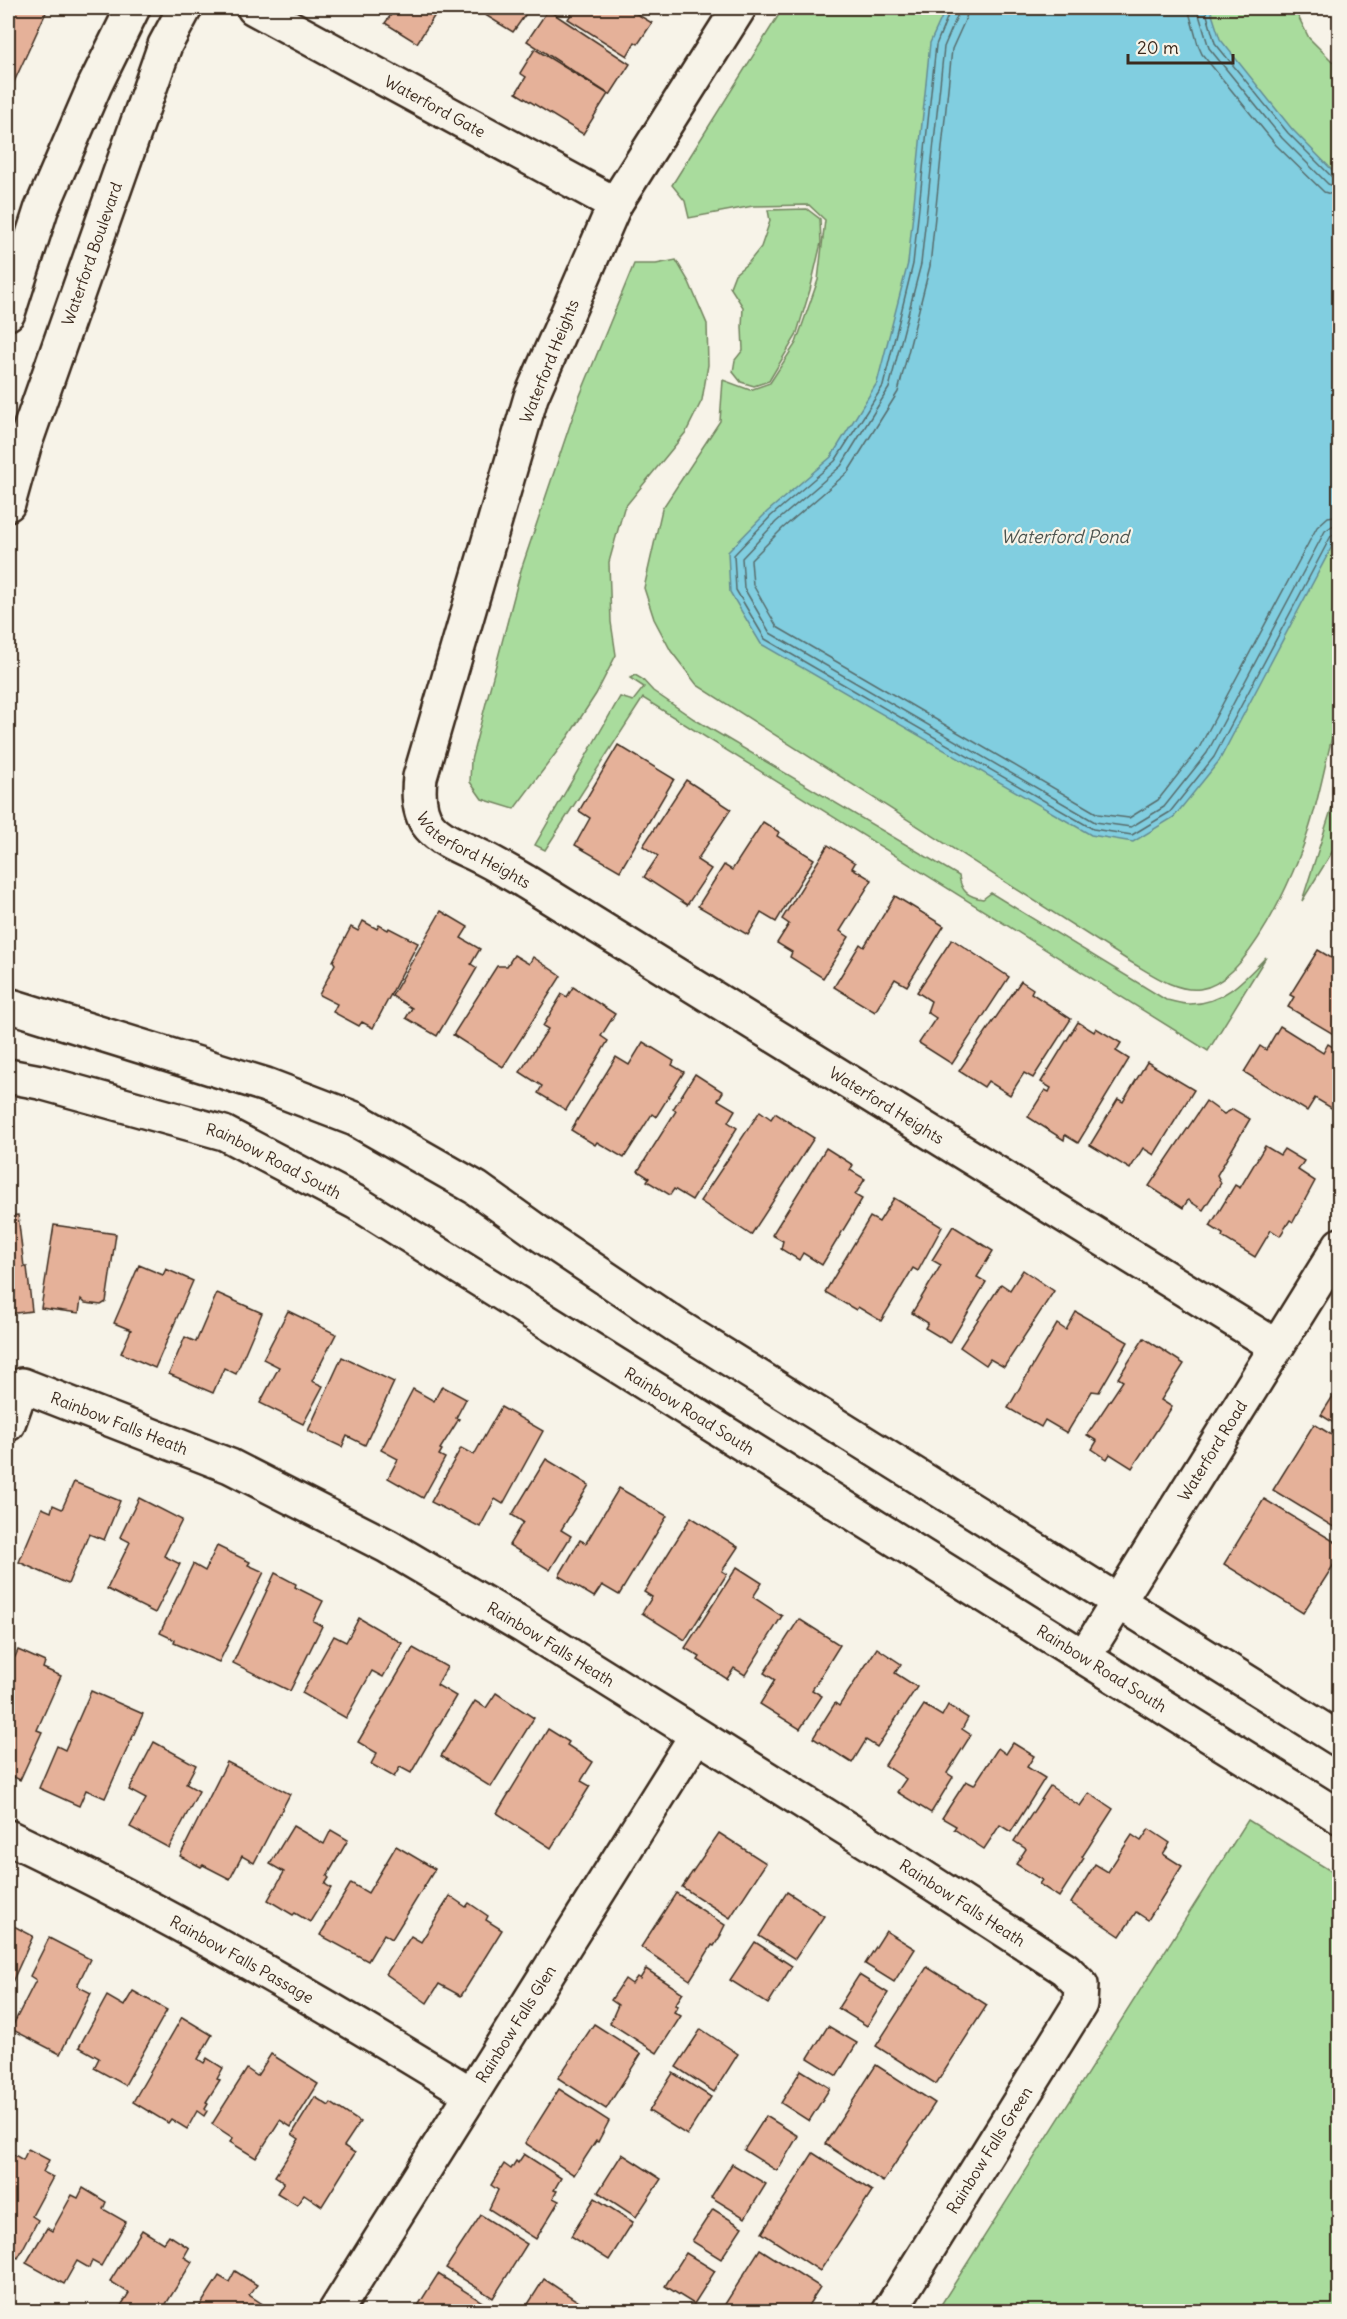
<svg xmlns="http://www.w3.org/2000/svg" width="1347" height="2319" viewBox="0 0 1347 2319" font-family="Delius,sans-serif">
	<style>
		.green { fill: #a9dc9d; stroke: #72835e; stroke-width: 1.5 }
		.water { fill: #81cee0; stroke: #658c92; stroke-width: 1.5 }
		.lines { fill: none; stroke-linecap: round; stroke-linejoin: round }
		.shore { stroke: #576c6c; stroke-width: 1.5 }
		.building { fill: #e5b199; stroke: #3b2a1e; stroke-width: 1.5 }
		.street-casing { stroke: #3b2a1e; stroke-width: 38 }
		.secondary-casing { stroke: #3b2a1e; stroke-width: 38 }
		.street { stroke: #f7f3e8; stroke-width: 33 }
		.secondary { stroke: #f7f3e8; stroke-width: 33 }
		.labels { text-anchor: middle; stroke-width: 4.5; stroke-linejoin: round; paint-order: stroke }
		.street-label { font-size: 16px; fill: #3b2a1e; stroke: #f7f3e8 }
		.water-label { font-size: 18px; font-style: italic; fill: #4c534e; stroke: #f7f3e8 }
	</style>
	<rect width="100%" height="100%" fill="#f7f3e8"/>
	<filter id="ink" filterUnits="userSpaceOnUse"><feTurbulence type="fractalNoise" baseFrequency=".0167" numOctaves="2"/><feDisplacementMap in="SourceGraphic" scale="12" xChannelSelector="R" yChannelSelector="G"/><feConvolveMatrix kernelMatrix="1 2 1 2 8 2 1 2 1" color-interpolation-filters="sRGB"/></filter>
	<g filter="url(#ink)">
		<g class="green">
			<path d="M783 8H1294L1309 38 1339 68V719L1334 730C1325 763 1319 799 1308 832 1295 873 1248 983 1200 989 1175 992 1150 973 1129 961L697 685 671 651 654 619 644 588 662 509 720 421 723 380 750 390 770 383 796 343 818 280 825 220 809 205 753 206 689 218 685 201 672 185Z"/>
			<path d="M807 209 820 219 821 243 810 290 796 336 769 381 754 386 741 382 733 372 735 360 743 350 742 327 743 307 730 287 735 274 749 262 761 247 770 221 768 210Z"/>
			<path d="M676 260 689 282 707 324 708 365 702 400 686 432 624 508 609 562 611 622 616 655 596 694 568 737 514 809 482 799 470 782 471 760 521 570 579 398 634 264H656Z"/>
			<path d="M635 675 642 679 653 691 694 719 959 876C961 891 968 897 983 899L991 893 1166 1000C1173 1001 1181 1004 1189 1004 1222 1005 1245 979 1266 957L1208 1051 643 698 545 850 535 845 620 697 633 701 644 687 630 678Z"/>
			<path d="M1339 785V841L1302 901Z"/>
			<path d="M1248 1820 1339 1876V2311H937Z"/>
		</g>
		<path class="water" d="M946 8H1210L1220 39 1292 129 1339 177V533L1219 761 1174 817 1133 842 1091 835 761 644 730 592 728 552 767 512 831 457 877 383 908 263 930 43Z"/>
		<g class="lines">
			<g class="shore">
				<path d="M951 8 936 45 913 264 883 386 835 461 771 516 734 555 736 590 765 639 1093 829 1132 835 1170 812 1214 757 1331 536 1340 532"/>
				<path d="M959 8 958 14 944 47 921 264 889 388 841 466 776 522 742 558 744 588 770 633 1095 822 1131 827 1164 807 1207 753 1325 531 1332 526 1340 524"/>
				<path d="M968 8 966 18 952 49 930 266 898 392 848 472 783 528 751 560 753 585 777 627 1098 814 1129 818 1158 800 1199 748 1317 527 1328 517 1340 515"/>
				<path d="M1188 8 1198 45 1202 54 1276 145 1324 192 1340 197"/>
				<path d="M1197 8 1209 48 1282 138 1328 184 1340 188"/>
				<path d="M1205 8 1215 43 1288 133 1333 178 1340 180"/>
			</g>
		</g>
		<g class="building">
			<path d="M8 8H48L8 95Z"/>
			<path d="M396 8H424L435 15 417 43 385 23Z"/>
			<path d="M485 8H530L513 32 482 13Z"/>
			<path d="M575 8H627L652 23 638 44 635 42 627 56 568 19Z"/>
			<path d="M548 10 630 64 610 95 527 41Z"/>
			<path d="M535 49 608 94 583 134 516 93 526 77 520 73Z"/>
			<path d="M618 745 674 779 620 871 575 845 590 818 579 811Z"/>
			<path d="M686 780 731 809 697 860 711 869 687 905 644 877 658 856 643 846Z"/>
			<path d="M763 822 779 832 777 836 814 859 776 922 761 913 748 935 698 906 724 865 732 870Z"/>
			<path d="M828 845 855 863 852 868 872 880 840 931 849 937 823 978 790 957 792 952 777 943 789 924 782 919Z"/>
			<path d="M895 896 944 926 907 986 895 979 875 1012 834 987 860 944 864 947Z"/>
			<path d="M441 911 468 927 461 938 480 949 471 964 477 968 437 1036 406 1018 412 1008 392 996Z"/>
			<path d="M363 921 377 929 379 925 388 930 389 928 418 943 373 1028 362 1022 359 1026 333 1012 337 1004 319 995 335 964 333 961 351 927 358 931Z"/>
			<path d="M952 939 1009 977 952 1064 919 1043 936 1018 927 1012 931 1001 917 992Z"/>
			<path d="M1318 950 1340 963V1038L1288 1007 1294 997 1290 995Z"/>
			<path d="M514 955 529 964 533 957 561 976 503 1067 453 1035 497 966H507Z"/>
			<path d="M1021 981 1033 989 1031 993 1071 1019 1033 1078 1024 1073 1010 1095 988 1081 984 1087 959 1071Z"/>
			<path d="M573 987 615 1014 601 1036 608 1041 566 1110 538 1093 542 1086 520 1072 548 1029 543 1026 562 994 567 997Z"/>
			<path d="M1078 1022 1094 1032 1096 1028 1121 1043 1116 1051 1129 1059 1078 1143 1065 1135 1064 1140 1028 1117 1045 1090 1049 1092 1051 1088 1041 1082Z"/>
			<path d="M1280 1026 1323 1053 1328 1044 1340 1051 1338 1112 1315 1098 1307 1111 1244 1072 1260 1046 1266 1050Z"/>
			<path d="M643 1042 674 1061 672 1065 684 1072 656 1117 652 1114 624 1158 597 1142 595 1145 571 1130 616 1057 629 1065Z"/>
			<path d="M1147 1062 1194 1090 1154 1155 1143 1148 1130 1169 1090 1145 1118 1099 1123 1102Z"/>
			<path d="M695 1074 723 1092 718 1100 735 1110 728 1122 737 1128 692 1200 674 1189 670 1195 647 1181 649 1178 638 1171 676 1111 673 1109Z"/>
			<path d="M1206 1101 1224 1114 1233 1109 1250 1119 1217 1175 1221 1183 1203 1210 1188 1200 1183 1208 1149 1186Z"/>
			<path d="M760 1111 771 1119 775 1113 814 1138 751 1235 700 1201Z"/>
			<path d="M1265 1146 1280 1155 1284 1149 1304 1161 1298 1170 1315 1181 1293 1222 1290 1220 1280 1236 1271 1230 1255 1257 1222 1237 1223 1234 1210 1226 1235 1185 1240 1188Z"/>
			<path d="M826 1148 853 1165 850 1170 865 1179 855 1195 862 1199 822 1265 803 1253 799 1260 781 1249 783 1241 772 1235Z"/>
			<path d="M894 1198 942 1227 918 1271 913 1268 881 1321 858 1307 856 1310 825 1292 870 1217 879 1222Z"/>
			<path d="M18 1215 24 1267H27L32 1311 8 1314V1216Z"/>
			<path d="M54 1225 116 1234 106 1302 101 1305 85 1303 81 1299 79 1313 41 1308Z"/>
			<path d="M953 1226 993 1251 977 1277 986 1282 950 1343 925 1328 928 1323 912 1313 941 1265 932 1260Z"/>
			<path d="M139 1265 163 1275 166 1269 193 1281 155 1368 121 1353 131 1330 114 1323Z"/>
			<path d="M1023 1270 1054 1291 1004 1367 990 1359 986 1365 960 1347 1001 1284 1010 1290Z"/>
			<path d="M217 1293 262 1313 236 1374 224 1368 213 1393 169 1374 185 1337 196 1342Z"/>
			<path d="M288 1311 336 1334 312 1381 323 1386 303 1424 260 1403 279 1367 263 1359Z"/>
			<path d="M1076 1312 1128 1342 1099 1392 1092 1391 1067 1433 1045 1420 1041 1427 1008 1408 1057 1324 1066 1330Z"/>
			<path d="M1144 1338 1184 1364 1161 1400 1172 1407 1132 1468 1110 1454 1107 1459 1092 1449 1097 1441 1087 1435 1123 1381 1118 1378Z"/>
			<path d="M342 1357 394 1382 365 1445 347 1436 342 1447 308 1431Z"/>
			<path d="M1340 1385V1427L1321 1415Z"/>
			<path d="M442 1386 466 1399 456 1418 459 1419 440 1449 442 1450 439 1455 445 1458 423 1498 388 1478 398 1459 381 1450 413 1389 434 1401Z"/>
			<path d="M501 1407 543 1431 503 1504 495 1499 480 1527 431 1502 461 1448 474 1455Z"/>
			<path d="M1314 1424 1340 1440V1531L1273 1490Z"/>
			<path d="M546 1459 589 1485 561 1530 571 1536 550 1570 509 1545 523 1522 512 1515Z"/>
			<path d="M74 1482 120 1501 104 1540 89 1534 68 1584 19 1562 42 1508 51 1512 53 1505 62 1509Z"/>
			<path d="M619 1488 667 1516 619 1595 602 1585 594 1597 559 1576 580 1540 586 1543Z"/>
			<path d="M139 1498 182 1520 164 1556 180 1564 155 1613 107 1589 130 1542 120 1537Z"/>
			<path d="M1264 1499 1340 1545V1555L1303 1613 1224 1564Z"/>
			<path d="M691 1517 738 1547 722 1571 727 1574 685 1640 642 1613 652 1597 644 1592Z"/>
			<path d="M217 1546 250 1562 248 1565 264 1572 219 1662 174 1643 175 1640 160 1633 193 1564 205 1571Z"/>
			<path d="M737 1567 762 1583 753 1597 782 1616 745 1675 734 1668 727 1679 698 1660 700 1657 685 1648Z"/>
			<path d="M275 1573 296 1584 295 1587 323 1601 313 1621 322 1626 290 1691 233 1663Z"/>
			<path d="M359 1618 402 1643 383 1677 372 1671 346 1718 302 1693 334 1636 346 1642Z"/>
			<path d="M799 1619 840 1645 812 1690 822 1696 800 1729 760 1704 775 1680 764 1673Z"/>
			<path d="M413 1648 447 1667 437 1685 456 1696 411 1773 400 1767 394 1777 371 1764 377 1753 358 1742Z"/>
			<path d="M877 1648 901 1664 895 1673 917 1687 877 1747 866 1740 852 1763 813 1738 835 1703 839 1706Z"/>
			<path d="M18 1650 45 1662 43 1668 61 1676 37 1730 42 1732 20 1780 8 1774V1653L15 1657Z"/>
			<path d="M91 1691 143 1714 105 1798 86 1790 79 1806 39 1788 57 1746 65 1750Z"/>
			<path d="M496 1693 534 1718 491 1787 441 1756 475 1701 486 1708Z"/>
			<path d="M924 1705 942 1716 948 1705 968 1718 962 1729 971 1735 947 1773 953 1777 931 1813 897 1792 906 1779 885 1765Z"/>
			<path d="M548 1729 569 1742 567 1745 593 1762 581 1781 590 1786 551 1848 497 1813Z"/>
			<path d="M154 1742 196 1765 186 1784 199 1791 169 1848 130 1827 146 1799 129 1790Z"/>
			<path d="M1013 1743 1034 1756 1027 1767 1045 1778 1011 1832 1000 1825 984 1849 954 1829 956 1826 942 1818 966 1781 974 1785 998 1748 1006 1754Z"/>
			<path d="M227 1762 290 1794 254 1863 242 1856 230 1879 203 1865 201 1867 180 1856Z"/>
			<path d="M1050 1786 1080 1806 1089 1793 1113 1809 1082 1857 1084 1858 1059 1897 1039 1884 1042 1880 1016 1864 1026 1849 1014 1841Z"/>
			<path d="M293 1826 324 1844 331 1830 348 1840 327 1876 329 1878 325 1884 331 1888 310 1922 295 1913 293 1915 268 1900 284 1872 270 1864Z"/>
			<path d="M1149 1829 1170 1843 1163 1854 1182 1866 1148 1920 1136 1912 1120 1936 1071 1903 1095 1864 1108 1872 1132 1835 1141 1841Z"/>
			<path d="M719 1833 766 1863 730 1918 682 1887Z"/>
			<path d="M396 1846 435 1869 392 1939 384 1934 368 1961 320 1935 351 1883 368 1893Z"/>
			<path d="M787 1892 824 1916 795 1959 759 1936Z"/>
			<path d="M676 1893 725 1925 720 1935H721L714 1946 712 1945 690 1980 641 1947Z"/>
			<path d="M450 1896 466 1907 469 1903 488 1916 486 1920 502 1930 461 1996 439 1984 427 2003 386 1974 411 1936 421 1942Z"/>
			<path d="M8 1923 33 1936 8 1991Z"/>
			<path d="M886 1931 915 1949 894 1982 865 1964Z"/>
			<path d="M49 1938 90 1959 77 1986 91 1993 60 2054 11 2029 36 1980 30 1976Z"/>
			<path d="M755 1942 792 1966 768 2004 730 1980Z"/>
			<path d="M927 1967 987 2005 936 2084 876 2046Z"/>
			<path d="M646 1969 683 1993 675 2005 678 2006 674 2012 681 2016 657 2053 610 2023 618 2005 611 2000 625 1979 632 1984 637 1977 640 1979Z"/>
			<path d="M859 1975 888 1993 867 2026 838 2008Z"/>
			<path d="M133 1991 167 2010 125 2085 94 2068 99 2058 79 2047 107 1996 124 2006Z"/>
			<path d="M182 2017 212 2035 198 2059 204 2063 207 2058 223 2068 217 2079 220 2080 206 2102 208 2104 205 2109 207 2111 204 2116 197 2111 187 2129 171 2119 168 2123 133 2102Z"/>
			<path d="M594 2024 641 2054 606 2109 558 2078Z"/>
			<path d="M828 2026 857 2043 837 2076 808 2058Z"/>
			<path d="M701 2029 738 2054 714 2092 676 2067Z"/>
			<path d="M271 2054 318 2084 291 2127 280 2120 256 2158 230 2142 233 2138 212 2124 247 2069 257 2076Z"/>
			<path d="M876 2065 935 2103 883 2182 825 2144Z"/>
			<path d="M801 2070 830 2088 809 2121 781 2103Z"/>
			<path d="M673 2073 711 2097 687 2135 649 2111Z"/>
			<path d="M559 2089 609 2121 598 2142 596 2141 574 2175 525 2143Z"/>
			<path d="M315 2097 329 2106 331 2103 360 2122 344 2146 355 2153 322 2206 304 2194 297 2205 277 2193 284 2182 275 2176 299 2139 292 2134Z"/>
			<path d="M766 2116 798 2136 777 2171 744 2150Z"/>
			<path d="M28 2149 49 2160 43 2172 53 2177 32 2216 38 2220 18 2258 8 2253V2151L23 2160Z"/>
			<path d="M813 2153 872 2191 820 2271 762 2233Z"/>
			<path d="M524 2154 561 2178 554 2190 557 2191 553 2198 559 2201 536 2239 489 2209 498 2190 491 2185 504 2164 511 2169 516 2161 518 2163Z"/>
			<path d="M622 2154 661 2179 636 2217 598 2192Z"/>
			<path d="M732 2164 766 2184 745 2218 711 2197Z"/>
			<path d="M83 2188 106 2202 103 2209 126 2222 101 2266 92 2261 89 2268 77 2261 64 2284 26 2263 47 2228 52 2231 72 2195 78 2198Z"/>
			<path d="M595 2198 633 2222 609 2260 571 2236Z"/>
			<path d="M713 2209 742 2227 721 2259 692 2241Z"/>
			<path d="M481 2215 527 2244 493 2298 446 2268Z"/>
			<path d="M142 2230 163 2243 169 2235 189 2248 184 2257 192 2262 161 2312H117L129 2293 110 2281Z"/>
			<path d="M760 2249 820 2287 804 2312H720Z"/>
			<path d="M686 2253 715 2271 694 2304 665 2286Z"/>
			<path d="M235 2271 257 2285 249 2295 267 2307 264 2312H196L219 2276 229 2282Z"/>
			<path d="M438 2274 487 2305 483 2312H414Z"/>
			<path d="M544 2279 582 2304 577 2312H523Z"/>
		</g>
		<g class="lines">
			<defs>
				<g id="street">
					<path id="s1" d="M254 8 615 204"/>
					<path id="s2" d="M739 8 615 204 531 397 420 777C414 828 436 836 477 855 494 863 510 873 526 882L1276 1346"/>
					<path id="s3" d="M8 1424 22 1385 230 1466 387 1546 523 1626 892 1857 1065 1969 1081 1985 1080 2004 889 2312"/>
					<path id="s4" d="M1084 1657 1340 1245"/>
					<path id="s5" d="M8 1837C168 1913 320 2001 471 2094"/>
					<path id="s6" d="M335 2312 696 1736"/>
				</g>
				<g id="secondary">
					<path d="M8 313 41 210 95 85 133 8"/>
					<path id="s7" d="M8 504 25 443 165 45 185 8"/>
					<path d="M8 1005 266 1085 355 1119 476 1188 543 1236 677 1326 1340 1740"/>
					<path id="s8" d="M8 1076 40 1082 224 1133 357 1203 1340 1817"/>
				</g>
			</defs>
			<use href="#street" class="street-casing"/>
			<use href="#secondary" class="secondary-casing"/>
			<use href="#street" class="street"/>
			<use href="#secondary" class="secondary"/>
		</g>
	</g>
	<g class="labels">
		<g class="street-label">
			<text dy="6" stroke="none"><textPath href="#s1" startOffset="206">Waterford Gate</textPath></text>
			<text dy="6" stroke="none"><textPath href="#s7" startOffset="264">Waterford Boulevard</textPath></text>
			<text transform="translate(549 361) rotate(-68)" y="6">Waterford Heights</text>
			<text dy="6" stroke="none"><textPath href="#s2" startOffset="940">Waterford Heights</textPath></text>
			<text dy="6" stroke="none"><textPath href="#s2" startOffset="1426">Waterford Heights</textPath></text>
			<text dy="6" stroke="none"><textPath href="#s8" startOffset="280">Rainbow Road South</textPath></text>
			<text dy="6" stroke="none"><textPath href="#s8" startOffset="766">Rainbow Road South</textPath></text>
			<text dy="6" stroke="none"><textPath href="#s3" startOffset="146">Rainbow Falls Heath</textPath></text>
			<text dy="6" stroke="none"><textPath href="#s4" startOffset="243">Waterford Road</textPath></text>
			<text dy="6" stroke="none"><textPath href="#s3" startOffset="632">Rainbow Falls Heath</textPath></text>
			<text dy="6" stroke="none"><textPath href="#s8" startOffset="1252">Rainbow Road South</textPath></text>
			<text dy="6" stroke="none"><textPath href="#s3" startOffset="1118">Rainbow Falls Heath</textPath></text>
			<text dy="6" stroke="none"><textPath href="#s5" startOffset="264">Rainbow Falls Passage</textPath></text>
			<text dy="6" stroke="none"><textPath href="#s6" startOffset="340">Rainbow Falls Glen</textPath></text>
			<text transform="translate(989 2150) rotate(-58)" y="6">Rainbow Falls Green</text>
		</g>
		<g class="water-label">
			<text x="1065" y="543">Waterford Pond</text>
		</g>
	</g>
	<rect width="1347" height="2319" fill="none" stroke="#f7f3e8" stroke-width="30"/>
	<rect x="15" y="15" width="1317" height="2289" fill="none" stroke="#3b2a1e" stroke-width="2" filter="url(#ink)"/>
	<path d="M1128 54v9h105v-9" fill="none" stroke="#3b2a1e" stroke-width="3"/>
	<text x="1137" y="54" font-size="18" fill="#3b2a1e" stroke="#f7f3e8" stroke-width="4.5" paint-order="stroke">20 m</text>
</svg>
